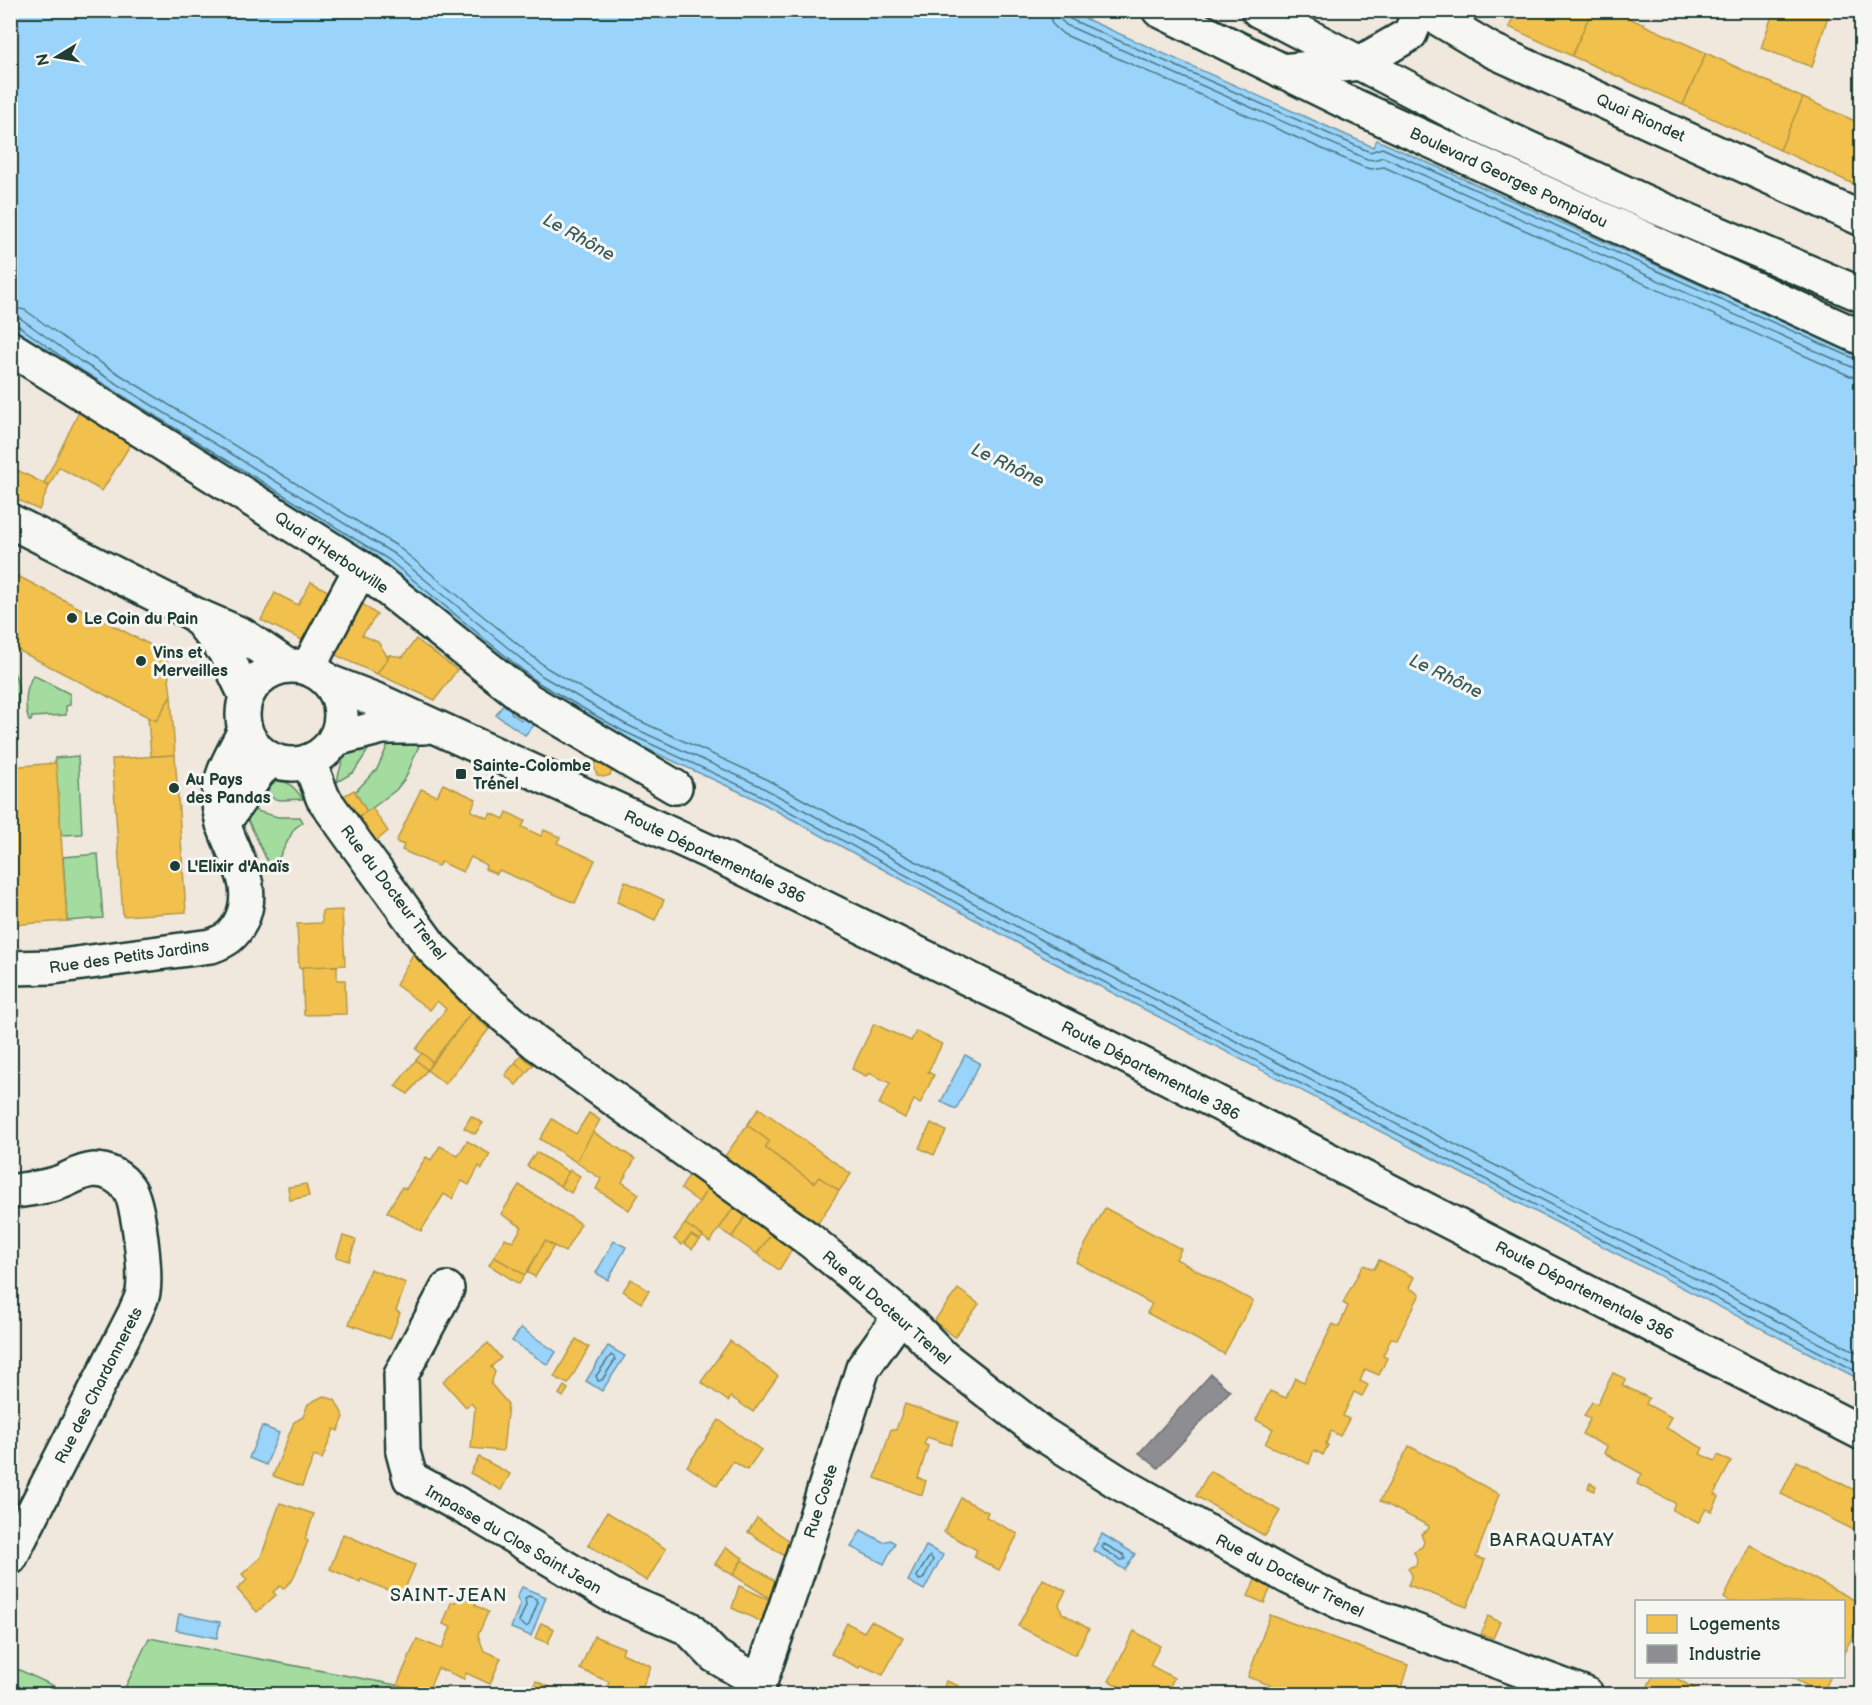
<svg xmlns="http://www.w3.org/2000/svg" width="1872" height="1705" viewBox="0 0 1872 1705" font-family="'Balsamiq Sans',sans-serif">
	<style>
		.green { fill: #a4db9f; stroke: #628c6a; stroke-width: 1.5 }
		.water { fill: #9ad4fa; stroke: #6998ab; stroke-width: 1.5 }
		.homes { fill: #f2c14e; stroke: #b39946; stroke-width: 1.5 }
		.industry { fill: #8d8d92; stroke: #6c7576; stroke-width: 1.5 }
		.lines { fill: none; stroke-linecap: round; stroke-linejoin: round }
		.shore { stroke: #507983; stroke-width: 1.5 }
		.street-casing { stroke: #1f3d34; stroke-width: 38 }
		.primary-casing { stroke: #1f3d34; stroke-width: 38 }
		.street { stroke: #f6f6f2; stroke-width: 33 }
		.primary { stroke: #f6f6f2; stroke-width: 33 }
		.poi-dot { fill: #1f3d34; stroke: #f6f6f2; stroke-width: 2 }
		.labels { text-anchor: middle; stroke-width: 6; stroke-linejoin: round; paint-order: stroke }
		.street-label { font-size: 16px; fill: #1f3d34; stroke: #f6f6f2 }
		.poi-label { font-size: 16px; font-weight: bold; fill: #1f3d34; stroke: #f6f6f2; text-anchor: start }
		.water-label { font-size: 18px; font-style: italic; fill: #385b5c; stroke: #f6f6f2 }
		.neighbourhood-label { font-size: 18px; letter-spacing: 1.5px; fill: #1f3d34; stroke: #f6f6f2 }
	</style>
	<rect width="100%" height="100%" fill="#f0e7dd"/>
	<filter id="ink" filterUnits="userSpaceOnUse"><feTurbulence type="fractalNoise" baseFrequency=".0167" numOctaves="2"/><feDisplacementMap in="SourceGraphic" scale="12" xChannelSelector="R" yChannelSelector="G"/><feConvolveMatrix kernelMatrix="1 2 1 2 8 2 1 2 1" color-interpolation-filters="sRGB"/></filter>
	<g filter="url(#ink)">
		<g class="green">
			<path d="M10 665C20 680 21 701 14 718H11Z"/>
			<path d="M33 675 70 694V705L66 706V715L32 717 31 721H29C24 705 25 690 33 675Z"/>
			<path d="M391 738 420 743 406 777 396 790 367 812 355 792 377 769Z"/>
			<path d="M375 739 354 772 337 782C343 750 346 751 375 739Z"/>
			<path d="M78 756 82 834 61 835 55 758Z"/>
			<path d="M269 778C286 779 293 785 303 799L280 800 260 795Z"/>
			<path d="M246 808 278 817H300L303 822 294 829 272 871 248 820Z"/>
			<path d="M98 854 103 918 67 921 63 857Z"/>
			<path d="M149 1638 428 1691 427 1694H122Z"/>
			<path d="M10 1666H11L71 1694H32L11 1685Z"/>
		</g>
		<g class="water">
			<path d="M1066 10 1373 147 1377 140 1861 357V1380L1045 958 751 797 619 736 534 687 386 565 72 372 11 328V11Z"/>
			<path d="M505 702 513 707 511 713 521 720 526 717 535 724 525 735 496 715Z"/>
			<path d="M965 1055 980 1063 956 1109 941 1102Z"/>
			<path d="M614 1241 626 1247 608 1280 596 1273Z"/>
			<path d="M521 1328 556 1352 548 1365 512 1341Z"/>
			<path d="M608 1346 625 1356 602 1391 586 1381Z"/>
			<path d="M262 1426 279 1433 266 1465 249 1458Z"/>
			<path d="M861 1530 883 1542 890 1540 895 1543 884 1564 851 1547Z"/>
			<path d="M1102 1534 1135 1554 1125 1570 1093 1550Z"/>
			<path d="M926 1546 943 1555 924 1590 908 1581Z"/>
			<path d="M522 1587 546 1597 531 1636 511 1628 520 1604 517 1597Z"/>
			<path d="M179 1614 220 1622 217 1638 176 1630Z"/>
		</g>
		<g class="homes">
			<path d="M1517 10H1592L1572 56 1509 27Z"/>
			<path d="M1592 10H1612L1640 23H1644V25L1706 53 1683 105 1572 56Z"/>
			<path d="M1774 10H1830L1812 67 1761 48Z"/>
			<path d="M1706 53 1803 98 1780 150 1683 105Z"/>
			<path d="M1803 98 1862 124V188L1780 150Z"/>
			<path d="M80 410 132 442 102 491 59 467 49 486 44 483Z"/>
			<path d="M15 469 49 486 39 510 10 496V478Z"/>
			<path d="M10 572 166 653 171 696 156 721 10 646Z"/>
			<path d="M311 582 337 596 310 644 261 620 275 593 298 605Z"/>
			<path d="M357 600 377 615 362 635 378 642 387 656 390 655 377 674 331 653Z"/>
			<path d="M416 639 457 670 435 700 377 674 390 655 403 657Z"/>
			<path d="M171 696 175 755 151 756 148 717 156 721Z"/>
			<path d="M175 755 186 912 123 916 112 759Z"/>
			<path d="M597 760 614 767 610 775 603 777 597 775 594 766Z"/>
			<path d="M56 763 67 921 10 925V767Z"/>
			<path d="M443 784 476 799 471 811 488 818 491 813 504 819 507 812 525 821 522 827 541 836 544 830 560 837 557 843 595 860 575 903 499 870 497 874 485 869 486 865 471 857 463 872 441 862 438 866 402 850 404 845 396 842 421 789 437 796Z"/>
			<path d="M354 790 367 812 356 819 342 797Z"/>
			<path d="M372 808 388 831 374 843 356 819Z"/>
			<path d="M625 881 664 900 655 920 617 902Z"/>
			<path d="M342 910 345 965 299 968 297 924 322 923V911Z"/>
			<path d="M413 954 471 1013 432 1062 416 1049 446 1009 437 1001 430 1010 396 985Z"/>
			<path d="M337 966V980H345L346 1014 304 1015 302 967Z"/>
			<path d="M471 1013 489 1029 445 1084 427 1070Z"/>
			<path d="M874 1024 911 1041 916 1031 942 1044 928 1072 934 1075 920 1104 914 1100 905 1118 879 1104 890 1083 869 1073 866 1076 852 1069Z"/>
			<path d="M422 1053 432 1062 427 1070 416 1060Z"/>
			<path d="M521 1055 533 1065 527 1072 515 1063Z"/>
			<path d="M416 1060 427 1070 408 1094 395 1086Z"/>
			<path d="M515 1063 527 1072 516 1085 505 1075Z"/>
			<path d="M759 1108 851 1174 839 1191 819 1177 814 1183 765 1148 769 1141 747 1125Z"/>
			<path d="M589 1113 600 1120 576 1162 540 1139 552 1119 576 1134Z"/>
			<path d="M471 1116 483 1123 475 1134 464 1128Z"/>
			<path d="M931 1123 946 1131 934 1155 919 1148Z"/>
			<path d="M747 1125 769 1141 765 1148 814 1183 819 1177 839 1191 818 1223 725 1156Z"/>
			<path d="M593 1132 635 1159 622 1182 639 1194 629 1210 596 1189 601 1179 576 1162Z"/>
			<path d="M467 1141 490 1154 482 1169 479 1166 469 1185 462 1181 452 1199 444 1194 421 1231 387 1212 402 1187 406 1189 426 1157 431 1160 440 1146 458 1156Z"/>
			<path d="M536 1152 569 1172 560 1186 527 1166Z"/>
			<path d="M570 1170 580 1176 571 1193 560 1186Z"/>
			<path d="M689 1175 708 1188 699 1202 681 1189Z"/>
			<path d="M306 1184 309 1196 290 1200 288 1187Z"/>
			<path d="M519 1185 581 1224 565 1252 545 1241 525 1275 494 1257 505 1238 513 1242 522 1227 501 1214Z"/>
			<path d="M708 1188 734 1207 710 1242 685 1224Z"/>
			<path d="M734 1207 746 1215 732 1237 719 1229Z"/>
			<path d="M1105 1208 1181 1249 1176 1259 1253 1301 1224 1354 1147 1313 1152 1304 1076 1262Z"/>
			<path d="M746 1215 772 1233 757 1254 732 1237Z"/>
			<path d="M685 1224 703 1236 700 1240 691 1235 682 1245 674 1239Z"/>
			<path d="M772 1233 793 1248 779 1270 757 1254Z"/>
			<path d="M691 1235 700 1240 692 1249 684 1243Z"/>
			<path d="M343 1236 356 1240 349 1261 336 1257Z"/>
			<path d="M545 1241 554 1246 535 1277 527 1272Z"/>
			<path d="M494 1257 525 1275 519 1284 489 1265Z"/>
			<path d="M1379 1260 1414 1277 1409 1288 1420 1294 1397 1339 1391 1338 1383 1356 1387 1358 1379 1375 1365 1369 1360 1381 1368 1385 1362 1396 1354 1392 1343 1416 1349 1419 1340 1436 1331 1431 1326 1444 1328 1445 1323 1455 1314 1450 1309 1464 1265 1444 1273 1429 1256 1420 1270 1391 1286 1398 1295 1378 1304 1382 1333 1324 1339 1327 1348 1306 1343 1303 1363 1265 1374 1269Z"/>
			<path d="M370 1269 406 1283 396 1311 400 1313 390 1339 349 1324Z"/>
			<path d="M631 1279 649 1291 641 1303 623 1291Z"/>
			<path d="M958 1289 979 1304 955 1337 934 1321Z"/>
			<path d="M576 1339 589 1347 568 1384 554 1377Z"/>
			<path d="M730 1341 778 1376 753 1412 731 1397 728 1401 701 1382Z"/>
			<path d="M488 1343 501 1358 491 1367 495 1372 491 1384 508 1404 503 1451 471 1448 475 1408 471 1403 466 1407 443 1381Z"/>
			<path d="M1613 1373 1626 1379 1622 1385 1649 1398 1646 1404 1671 1417 1666 1428 1703 1448 1700 1454 1715 1461 1718 1455 1731 1462 1714 1494 1719 1497 1712 1511 1706 1509 1698 1523 1672 1510 1675 1503 1637 1484 1642 1474 1604 1453 1607 1447 1582 1434 1590 1419 1584 1416 1592 1402 1597 1404Z"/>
			<path d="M564 1386 568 1389 563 1397 559 1394Z"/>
			<path d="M323 1396 335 1400 344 1417 338 1431 334 1429 322 1459 314 1456 302 1486 273 1476 294 1422 303 1417 308 1404Z"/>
			<path d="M905 1404 958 1422 951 1445 927 1437 924 1444 928 1446 918 1478 926 1481 922 1495 875 1478 891 1429 896 1430Z"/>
			<path d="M719 1420 761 1450 747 1470 733 1461 717 1486 687 1466Z"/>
			<path d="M1409 1446 1499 1494 1476 1557 1485 1560 1467 1607 1408 1585 1412 1575 1408 1568 1416 1565 1417 1559 1414 1551 1422 1547 1424 1542 1421 1534 1428 1530 1429 1526 1380 1501Z"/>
			<path d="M479 1457 510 1474 501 1490 470 1473Z"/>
			<path d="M1797 1461 1862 1494V1534L1781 1494Z"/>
			<path d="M1210 1471 1280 1511 1265 1536 1196 1496Z"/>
			<path d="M1590 1483 1596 1486 1594 1491 1588 1488Z"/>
			<path d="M961 1498 988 1512 986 1517 1018 1534 999 1570 974 1557 977 1550 944 1532Z"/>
			<path d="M280 1503 314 1514 305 1539 308 1541 293 1579 283 1589 280 1586 273 1592 276 1595 257 1612 237 1589 247 1580 242 1574 261 1557Z"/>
			<path d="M607 1512 666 1549 647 1581 588 1545Z"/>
			<path d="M757 1518 791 1542 786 1557 748 1532Z"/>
			<path d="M343 1534 415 1565 402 1596 361 1579 360 1582 330 1569Z"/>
			<path d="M1750 1545 1862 1604V1618L1844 1653V1602H1730L1724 1598Z"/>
			<path d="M726 1547 743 1558 733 1575 715 1564Z"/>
			<path d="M742 1560 777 1582 771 1599 733 1575Z"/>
			<path d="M1257 1575 1273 1583 1264 1603 1248 1596Z"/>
			<path d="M1043 1579 1066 1591 1059 1604 1062 1613 1089 1629 1075 1655 1018 1626Z"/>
			<path d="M739 1586 770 1600 762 1622 732 1608Z"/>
			<path d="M466 1598 476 1602 475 1605 488 1612 478 1635 484 1651 501 1658 490 1684 466 1673 464 1679 438 1668 428 1691 397 1685 417 1639 442 1649 451 1627 443 1624 451 1603Z"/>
			<path d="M1270 1615 1408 1665 1399 1694H1294L1248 1677Z"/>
			<path d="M1488 1616 1500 1622 1493 1638 1481 1634Z"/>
			<path d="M871 1621 903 1637 883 1675 861 1665 859 1668 831 1654 847 1623 864 1632Z"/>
			<path d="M541 1623 554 1629 548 1643 535 1638Z"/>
			<path d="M1134 1631 1160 1646 1150 1665 1174 1678 1166 1694H1134L1109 1681Z"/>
			<path d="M594 1636 624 1648 622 1653 651 1666 640 1694H624L607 1687 609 1682 580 1669Z"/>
			<path d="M1653 1676H1673L1700 1692 1699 1694H1644Z"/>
			<path d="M1789 1676H1831L1822 1694Z"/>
			<path d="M536 1681 551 1688 548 1694H529Z"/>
			<path d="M946 1681 959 1686 956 1694H942Z"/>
		</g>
		<path class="industry" d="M1211 1374 1230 1391 1158 1468 1139 1453Z"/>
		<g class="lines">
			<g class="shore">
				<path d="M1049 10 1052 24 1063 34 1363 167 1371 169 1384 167 1850 376 1862 378"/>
				<path d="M1058 10 1060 19 1066 25 1367 159 1374 160 1383 157 1854 368 1862 369"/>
				<path d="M1066 10V15L1070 19 1370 152 1382 148 1862 362"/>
				<path d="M10 307 25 310 85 353 397 546 547 668 629 716 762 777 1056 938 1862 1355"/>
				<path d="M10 316 20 318 80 361 394 554 542 676 625 724 758 785 1052 946 1862 1365"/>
				<path d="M10 323 16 324 76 367 389 560 537 682 621 730 754 792 1048 953 1862 1374"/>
				<path d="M611 1355 614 1357 615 1360 602 1380 598 1381 596 1376Z"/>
				<path d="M1104 1544 1124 1555 1125 1559 1121 1560 1103 1549 1102 1547Z"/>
				<path d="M930 1556 933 1560 923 1579 919 1580 917 1576Z"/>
				<path d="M529 1596 536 1599 538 1602 529 1625 526 1627 519 1622 526 1605 525 1598Z"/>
			</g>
			<defs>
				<g id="street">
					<path d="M1424 10 1491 50 1862 219"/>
					<path d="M1282 71 1360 63 1410 34 1420 10"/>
					<path d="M10 348 361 568 528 700 675 787"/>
					<path d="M308 668 361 568"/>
					<path d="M309 761 323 798 354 841 432 948 482 997 535 1042 811 1241 913 1326 943 1357 1041 1433 1118 1482 1288 1577 1348 1606 1586 1694"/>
					<path d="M223 824 258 772 271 760"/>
					<path d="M10 968 53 967 211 946C226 941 234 935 241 921 261 878 223 847 219 803 217 777 234 753 245 730"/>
					<path d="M10 1192C25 1189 41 1188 55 1184 69 1180 79 1171 94 1170 108 1170 121 1177 129 1189 139 1203 146 1274 143 1292 142 1299 137 1307 135 1313L10 1558"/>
					<path d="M447 1289 401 1375 403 1452 410 1478 476 1514 611 1595 688 1628 715 1656 759 1682"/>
					<path d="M756 1694 810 1535 863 1368 900 1316"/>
				</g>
				<g id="primary">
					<path d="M1159 10 1346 102 1862 338"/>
					<path d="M1258 10 1482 127 1647 203 1862 295"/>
					<path d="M10 521 196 615 242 635 286 665"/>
					<path d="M197 617 224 650 246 696"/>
					<circle cx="292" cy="715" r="49"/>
					<path d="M329 682 381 702 727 860 1124 1055 1862 1433"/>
					<path d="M335 739 382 727H424"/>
				</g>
			</defs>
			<use href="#street" class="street-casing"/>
			<use href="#primary" class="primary-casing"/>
			<use href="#street" class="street"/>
			<use href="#primary" class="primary"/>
		</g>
	</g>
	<g class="poi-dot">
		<circle cx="72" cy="618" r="6"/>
		<circle cx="141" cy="661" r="6"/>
		<rect x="455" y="768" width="12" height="12" rx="3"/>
		<circle cx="174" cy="788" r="6"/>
		<circle cx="175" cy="866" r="6"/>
	</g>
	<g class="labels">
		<g class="street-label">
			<text transform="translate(1641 117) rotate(24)" y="6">Quai Riondet</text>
			<text transform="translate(1509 177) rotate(25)" y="6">Boulevard Georges Pompidou</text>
			<text transform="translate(332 552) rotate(34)" y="6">Quai d'Herbouville</text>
			<text transform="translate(715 856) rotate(25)" y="6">Route Départementale 386</text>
			<text transform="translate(394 892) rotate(53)" y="6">Rue du Docteur Trenel</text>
			<text transform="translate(129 956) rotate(-8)" y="6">Rue des Petits Jardins</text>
			<text transform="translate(1151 1070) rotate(27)" y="6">Route Départementale 386</text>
			<text transform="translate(1585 1290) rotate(27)" y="6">Route Départementale 386</text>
			<text transform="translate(887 1307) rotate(41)" y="6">Rue du Docteur Trenel</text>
			<text transform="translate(98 1385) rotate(-63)" y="6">Rue des Chardonnerets</text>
			<text transform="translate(820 1501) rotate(-72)" y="6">Rue Coste</text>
			<text transform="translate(514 1539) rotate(30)" y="6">Impasse du Clos Saint Jean</text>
			<text transform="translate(1290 1575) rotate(27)" y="6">Rue du Docteur Trenel</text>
		</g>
		<g class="poi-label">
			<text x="84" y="624">Le Coin du Pain</text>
			<text x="153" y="658">Vins et<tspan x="153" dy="18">Merveilles</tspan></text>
			<text x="473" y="771">Sainte-Colombe<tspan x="473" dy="18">Trénel</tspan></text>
			<text x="186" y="785">Au Pays<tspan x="186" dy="18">des Pandas</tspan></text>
			<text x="187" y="872">L'Elixir d'Anaïs</text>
		</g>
		<g class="water-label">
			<text transform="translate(579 237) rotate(29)" y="6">Le Rhône</text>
			<text transform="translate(1008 465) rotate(26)" y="6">Le Rhône</text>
			<text transform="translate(1446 676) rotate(26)" y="6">Le Rhône</text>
		</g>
		<g class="neighbourhood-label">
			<text x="1552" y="1546">BARAQUATAY</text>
			<text x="449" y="1601">SAINT-JEAN</text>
		</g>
	</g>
	<rect width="1872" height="1705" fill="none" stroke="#f6f6f2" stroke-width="36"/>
	<rect x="18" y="18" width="1836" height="1669" fill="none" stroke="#1f3d34" stroke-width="2" filter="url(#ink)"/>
	<rect x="1635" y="1600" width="210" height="78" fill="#f6f6f2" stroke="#a0aca6" stroke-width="1.5"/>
	<rect x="1647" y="1615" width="30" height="18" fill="#f2c14e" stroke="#a0aca6" stroke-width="1.5"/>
	<text x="1689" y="1630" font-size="18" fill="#1f3d34">Logements</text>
	<rect x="1647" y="1645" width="30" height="18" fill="#8d8d92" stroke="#a0aca6" stroke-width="1.5"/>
	<text x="1689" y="1660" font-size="18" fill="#1f3d34">Industrie</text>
	<g transform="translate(57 57) rotate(259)" stroke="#f6f6f2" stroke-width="4.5" paint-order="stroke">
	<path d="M0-4.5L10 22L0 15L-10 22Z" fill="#1f3d34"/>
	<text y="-9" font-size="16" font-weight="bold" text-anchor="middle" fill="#1f3d34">N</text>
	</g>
</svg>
